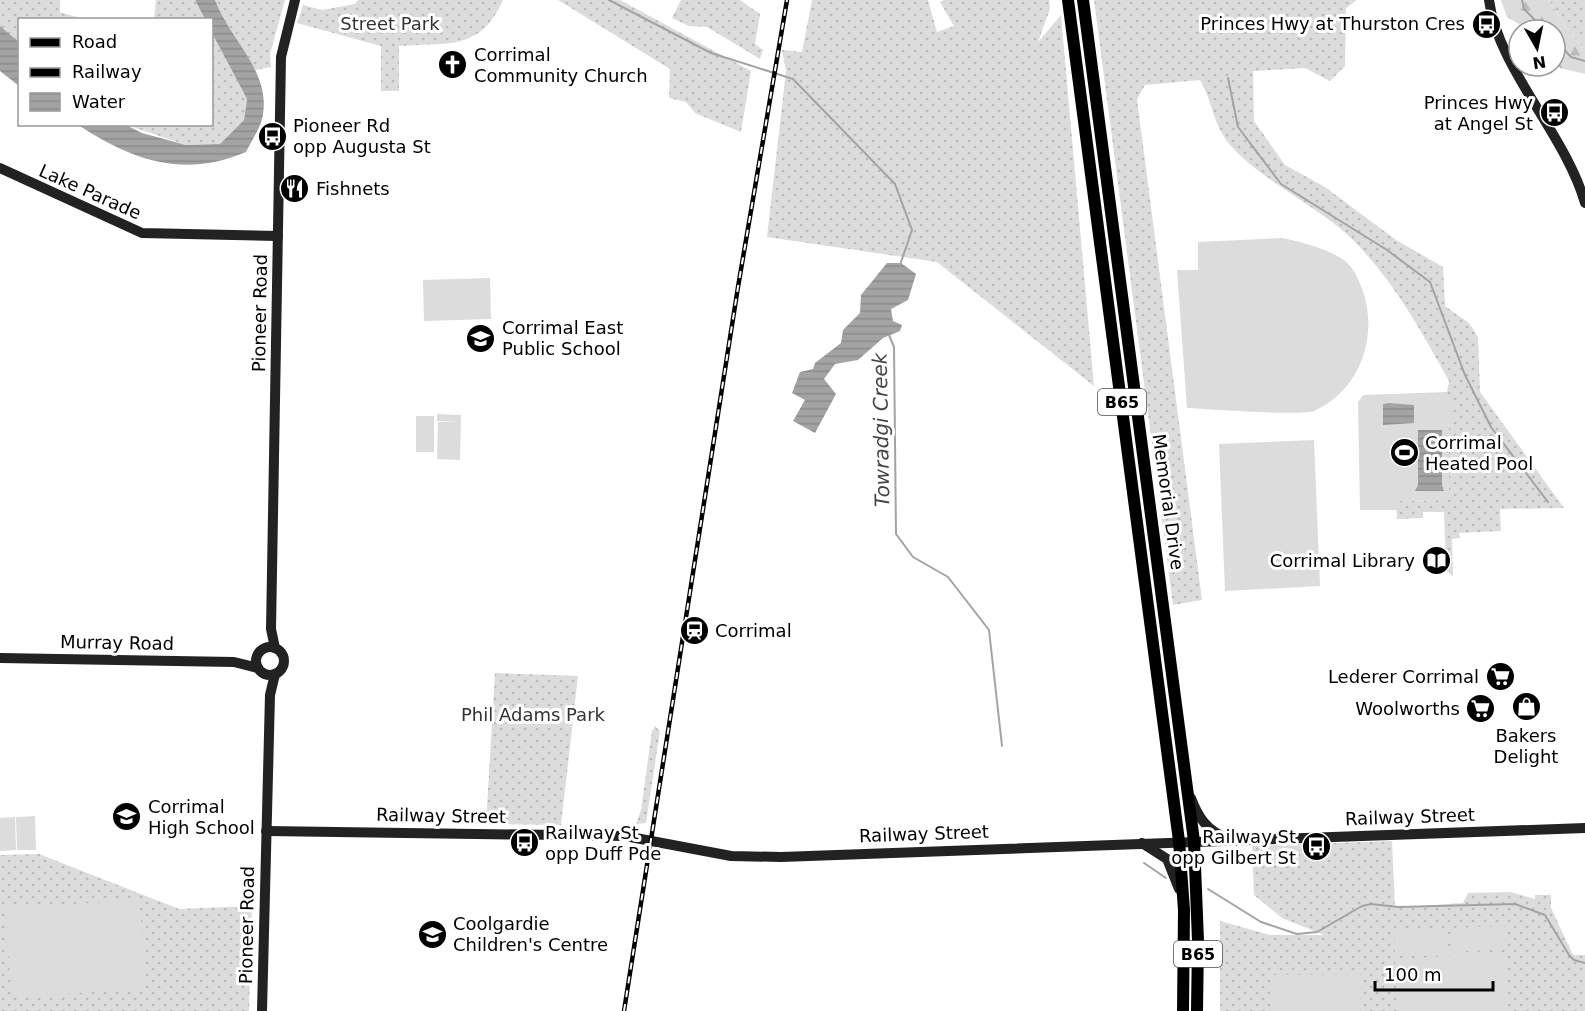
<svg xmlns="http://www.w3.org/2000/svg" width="1585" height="1011" viewBox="0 0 1585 1011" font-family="'DejaVu Sans',sans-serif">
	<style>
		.grass { fill: url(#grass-dots) }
		.forest { fill: url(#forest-firs) }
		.garden { fill: #dcdcdc }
		.water { fill: url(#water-rules) }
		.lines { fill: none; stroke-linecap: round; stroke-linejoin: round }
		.stream { stroke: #a3a3a3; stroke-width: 2 }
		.secondary { stroke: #222; stroke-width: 10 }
		.primary { stroke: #000; stroke-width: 12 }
		.rail-casing { stroke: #000; stroke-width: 4.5 }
		.rail { stroke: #fff; stroke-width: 2; stroke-dasharray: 7; stroke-linecap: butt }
		.labels { text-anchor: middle; stroke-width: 6; stroke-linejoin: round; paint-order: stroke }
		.shield { fill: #fff; stroke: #4c4c4c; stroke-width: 1.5 }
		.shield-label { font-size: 16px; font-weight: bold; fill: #000 }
		.park-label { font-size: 18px; fill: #333; stroke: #fff }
		.poi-label { font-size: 18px; fill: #000; stroke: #fff; text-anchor: start }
		.street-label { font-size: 18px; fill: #000; stroke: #fff }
		.water-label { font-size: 20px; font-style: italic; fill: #444; stroke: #fff }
	</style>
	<defs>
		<pattern id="grass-dots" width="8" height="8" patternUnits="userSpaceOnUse" patternTransform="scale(1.5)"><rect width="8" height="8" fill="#dcdcdc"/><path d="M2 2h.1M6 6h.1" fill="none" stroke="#bbb" stroke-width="1.8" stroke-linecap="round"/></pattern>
		<pattern id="forest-firs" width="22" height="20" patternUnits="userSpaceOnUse" patternTransform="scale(1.5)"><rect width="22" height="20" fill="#dcdcdc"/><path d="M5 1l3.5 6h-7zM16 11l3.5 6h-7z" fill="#bbb"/></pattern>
		<pattern id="water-rules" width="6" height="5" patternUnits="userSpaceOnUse" patternTransform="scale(1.5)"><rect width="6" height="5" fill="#a3a3a3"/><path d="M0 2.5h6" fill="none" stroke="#8b8b8b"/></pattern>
	</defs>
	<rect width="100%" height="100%" fill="#fff"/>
	<g class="grass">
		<path d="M0 0H60V12L83 19 20 20 19 42 0 26Z"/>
		<path d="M156 0H195L205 19 154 20Z"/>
		<path d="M215 0H285L270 54 271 67 255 70 221 17Z"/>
		<path d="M358 0H503C480 52 448 42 399 46V91H381V46L297 23 303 5 322 10 355 4Z"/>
		<path d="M558 0H620L751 71 741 132 695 113 686 102 669 98 670 69Z"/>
		<path d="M681 0H740L760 14 755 44 763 50 760 59 707 27 689 26 672 18Z"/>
		<path d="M812 0H928L937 32 954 26 940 2 944 0H1049L1050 9 1038 42 1061 15 1094 386 937 262 767 237 786 71 782 50 802 52Z"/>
		<path d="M1094 0H1357L1346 8 1345 66 1330 81 1305 68 1253 71 1254 121 1285 165 1325 187 1396 240 1443 267 1445 306 1469 323 1478 337 1480 392 1564 508 1500 509 1501 531 1459 533 1460 538 1452 539 1453 577 1446 569 1444 512H1423V518L1397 519 1396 501 1449 500 1447 392 1449 381C1420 329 1394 281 1351 238 1317 205 1245 172 1223 135 1213 120 1211 98 1200 80L1145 85 1137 99 1202 600 1173 605Z"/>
		<path d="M1549 0H1585V49L1568 31Z"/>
		<path d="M212 33 247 99 244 120 220 144 186 145 127 125 212 124Z"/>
		<path d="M495 673 578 676 561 825 486 824Z"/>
		<path d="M655 726 660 731 646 823 636 824 641 810 652 731Z"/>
		<path d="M1392 841 1395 908 1463 903 1468 893 1511 892 1535 899V895H1551V908L1573 955H1585V1011H1220V921L1270 935H1324L1282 918 1254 895 1252 846Z"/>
		<path d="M39 854 179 909 252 906 249 1011H0V855Z"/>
	</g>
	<path class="forest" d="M1501 0H1549L1568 31 1585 49V74L1560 68 1555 61V30H1528L1507 17Z"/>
	<g class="garden">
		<path d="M1282 238C1299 241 1341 252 1351 267 1384 315 1369 387 1314 411 1301 416 1208 409 1187 408L1177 270H1198V242Z"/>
		<path d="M490 278 491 319 424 321 423 280Z"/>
		<path d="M1447 392 1454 416 1449 419V500L1397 501V510H1360L1358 402 1363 395Z"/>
		<path d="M437 414 461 415 460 460 437 459 438 422H458L437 421Z"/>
		<rect x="416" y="416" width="18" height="36"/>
		<path d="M1314 440 1320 586 1225 591 1219 444Z"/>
		<path d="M35 816 36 850H17L16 817Z"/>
		<path d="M15 817 16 850 0 851V818Z"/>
		<path d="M140 900 145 989 11 997 6 908Z"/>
		<path d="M1504 926V949L1453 952 1452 928Z"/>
		<path d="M1446 928 1447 952 1395 954 1394 930Z"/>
		<path d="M1505 953 1508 1011H1397L1395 959Z"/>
		<path d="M1360 974V1011H1270V975Z"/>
	</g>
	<g class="water">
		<path d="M195 0H215C229 39 270 70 263 114 262 126 251 141 246 152 182 179 133 160 78 125H126L142 133 186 145 220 144 244 120 247 99 212 33V20L205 19Z"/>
		<path d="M0 26 19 42V86L0 71Z"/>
		<path d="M887 263H901L916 274 908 300 891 309 893 321 902 325 900 331 883 338 858 360 835 364 824 379 836 394 815 433 793 421 805 400 792 393 800 372 813 369 815 363 841 343 843 330 860 313 861 295Z"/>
		<path d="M1389 403 1414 405V423L1383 425V404Z"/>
		<path d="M1418 430H1442V485L1444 491H1415L1418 485Z"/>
	</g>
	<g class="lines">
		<g class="stream">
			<path d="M609 0 711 53 793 79 895 184 912 230 900 265"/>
			<path d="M1522 0 1524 9 1545 30"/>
			<path d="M1555 40 1571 57 1585 61"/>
			<path d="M1228 78 1238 127 1281 184 1387 250 1430 282 1465 375 1491 427 1548 502"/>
			<path d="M889 335 894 347 896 534 913 557 948 577 989 630 1002 746"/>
			<path d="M1144 863 1166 878"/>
			<path d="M1208 889 1261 922 1297 934 1317 932 1362 906 1371 904 1398 907 1515 904 1545 915 1569 955 1574 960 1585 963"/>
		</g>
		<g class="secondary">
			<path d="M1489 0C1498 69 1565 133 1585 203"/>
			<path d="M0 168 142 233 278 236"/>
			<circle cx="270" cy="661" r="14"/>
			<path d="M275 648 271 629 281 57 295 0"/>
			<path d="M0 658 234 662 258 668"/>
			<path d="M1191 798C1198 817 1207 831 1227 838"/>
			<path d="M266 831 625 836 731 856 781 857 1585 828"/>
			<path d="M1142 843 1167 859 1179 889"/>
			<path d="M262 1011 270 695 275 674"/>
		</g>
		<g class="primary">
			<path d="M1068 0 1179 841 1184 910 1183 1011"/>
			<path d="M1083 0 1194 841 1198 941 1197 1011"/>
		</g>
		<defs>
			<path id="rail" d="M624 1011 738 287 787 0"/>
		</defs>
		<use href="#rail" class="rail-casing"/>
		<use href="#rail" class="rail"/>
	</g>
	<defs>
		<symbol id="bus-disc" viewBox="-11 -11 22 22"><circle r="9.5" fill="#000" stroke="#fff"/><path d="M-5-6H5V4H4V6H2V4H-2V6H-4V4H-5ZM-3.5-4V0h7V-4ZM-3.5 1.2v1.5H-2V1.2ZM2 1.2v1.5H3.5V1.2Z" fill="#fff"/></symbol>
		<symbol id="church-disc" viewBox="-11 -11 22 22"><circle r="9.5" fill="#000" stroke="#fff"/><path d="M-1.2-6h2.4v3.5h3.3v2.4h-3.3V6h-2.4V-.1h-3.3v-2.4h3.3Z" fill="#fff"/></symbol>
		<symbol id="restaurant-disc" viewBox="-11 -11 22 22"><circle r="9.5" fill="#000" stroke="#fff"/><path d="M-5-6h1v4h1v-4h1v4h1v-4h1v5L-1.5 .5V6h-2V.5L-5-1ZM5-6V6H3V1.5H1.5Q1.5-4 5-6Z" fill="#fff"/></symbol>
		<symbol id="school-disc" viewBox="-11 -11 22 22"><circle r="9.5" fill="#000" stroke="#fff"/><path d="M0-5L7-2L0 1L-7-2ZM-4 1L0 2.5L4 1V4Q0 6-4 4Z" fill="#fff"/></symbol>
		<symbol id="stadium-disc" viewBox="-11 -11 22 22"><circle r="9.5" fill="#000" stroke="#fff"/><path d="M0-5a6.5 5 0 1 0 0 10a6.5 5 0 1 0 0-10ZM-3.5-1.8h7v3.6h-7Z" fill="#fff"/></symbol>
		<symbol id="library-disc" viewBox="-11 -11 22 22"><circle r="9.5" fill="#000" stroke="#fff"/><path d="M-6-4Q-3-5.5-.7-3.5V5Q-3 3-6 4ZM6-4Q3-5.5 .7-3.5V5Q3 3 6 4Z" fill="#fff"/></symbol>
		<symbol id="station-disc" viewBox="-11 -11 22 22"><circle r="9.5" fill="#000" stroke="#fff"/><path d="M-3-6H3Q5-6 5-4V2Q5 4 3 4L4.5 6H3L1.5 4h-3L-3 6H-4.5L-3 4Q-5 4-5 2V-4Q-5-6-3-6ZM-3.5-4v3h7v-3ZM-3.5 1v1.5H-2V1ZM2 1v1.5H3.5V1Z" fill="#fff"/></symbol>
		<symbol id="supermarket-disc" viewBox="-11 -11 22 22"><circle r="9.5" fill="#000" stroke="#fff"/><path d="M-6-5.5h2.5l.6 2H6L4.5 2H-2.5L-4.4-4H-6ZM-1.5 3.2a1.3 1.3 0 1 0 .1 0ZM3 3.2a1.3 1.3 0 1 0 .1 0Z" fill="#fff"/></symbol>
		<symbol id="shop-disc" viewBox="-11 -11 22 22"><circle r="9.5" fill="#000" stroke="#fff"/><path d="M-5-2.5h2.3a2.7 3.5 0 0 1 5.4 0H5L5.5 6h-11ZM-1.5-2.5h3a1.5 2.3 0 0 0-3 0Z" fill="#fff"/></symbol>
	</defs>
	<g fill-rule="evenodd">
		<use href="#bus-disc" x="1470" y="8" width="33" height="33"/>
		<use href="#church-disc" x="436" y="48" width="33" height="33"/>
		<use href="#bus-disc" x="1538" y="96" width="33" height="33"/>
		<use href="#bus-disc" x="256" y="120" width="33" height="33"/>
		<use href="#restaurant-disc" x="278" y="172" width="33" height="33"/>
		<use href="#school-disc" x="464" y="322" width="33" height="33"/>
		<use href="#stadium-disc" x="1388" y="436" width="33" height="33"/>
		<use href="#library-disc" x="1420" y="544" width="33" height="33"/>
		<use href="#station-disc" x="678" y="614" width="33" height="33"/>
		<use href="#supermarket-disc" x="1484" y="660" width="33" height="33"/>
		<use href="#shop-disc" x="1510" y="690" width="33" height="33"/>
		<use href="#supermarket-disc" x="1464" y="692" width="33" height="33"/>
		<use href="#school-disc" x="110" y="800" width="33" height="33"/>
		<use href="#bus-disc" x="508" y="826" width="33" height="33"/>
		<use href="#bus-disc" x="1300" y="830" width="33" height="33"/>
		<use href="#school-disc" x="416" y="918" width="33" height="33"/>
	</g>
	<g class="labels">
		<g class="shield">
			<rect x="1098" y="389" width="48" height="26" rx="4.5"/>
			<rect x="1174" y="941" width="48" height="26" rx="4.5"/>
		</g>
		<g class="shield-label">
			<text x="1122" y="408">B65</text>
			<text x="1198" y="960">B65</text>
		</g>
		<g class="park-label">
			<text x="390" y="30">Street Park</text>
			<text x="533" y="721">Phil Adams Park</text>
		</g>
		<g class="poi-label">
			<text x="1465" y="30" text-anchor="end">Princes Hwy at Thurston Cres</text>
			<text x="474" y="61">Corrimal<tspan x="474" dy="21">Community Church</tspan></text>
			<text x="1533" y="109" text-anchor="end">Princes Hwy<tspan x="1533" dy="21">at Angel St</tspan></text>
			<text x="293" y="132">Pioneer Rd<tspan x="293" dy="21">opp Augusta St</tspan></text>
			<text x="316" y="195">Fishnets</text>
			<text x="502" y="334">Corrimal East<tspan x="502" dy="21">Public School</tspan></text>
			<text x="1425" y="449">Corrimal<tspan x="1425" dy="21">Heated Pool</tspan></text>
			<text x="1415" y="567" text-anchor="end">Corrimal Library</text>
			<text x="715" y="637">Corrimal</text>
			<text x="1479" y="683" text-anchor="end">Lederer Corrimal</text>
			<text x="1460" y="715" text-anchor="end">Woolworths</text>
			<text x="1526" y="742" text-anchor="middle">Bakers<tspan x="1526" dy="21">Delight</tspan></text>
			<text x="148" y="813">Corrimal<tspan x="148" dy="21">High School</tspan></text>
			<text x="545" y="839">Railway St<tspan x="545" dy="21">opp Duff Pde</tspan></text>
			<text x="1296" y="843" text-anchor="end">Railway St<tspan x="1296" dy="21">opp Gilbert St</tspan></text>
			<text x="453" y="930">Coolgardie<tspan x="453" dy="21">Children's Centre</tspan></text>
		</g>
		<g class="street-label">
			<text transform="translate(90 192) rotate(24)" y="6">Lake Parade</text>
			<text transform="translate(260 313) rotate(-89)" y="6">Pioneer Road</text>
			<text transform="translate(1168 502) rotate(82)" y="6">Memorial Drive</text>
			<text transform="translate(117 643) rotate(1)" y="6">Murray Road</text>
			<text transform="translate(441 816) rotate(1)" y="6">Railway Street</text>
			<text transform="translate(1410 817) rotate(-2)" y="6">Railway Street</text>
			<text transform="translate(924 834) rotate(-2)" y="6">Railway Street</text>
			<text transform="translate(247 925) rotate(-89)" y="6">Pioneer Road</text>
		</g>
		<g class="water-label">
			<text transform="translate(881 430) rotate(-91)" y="7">Towradgi Creek</text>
		</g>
	</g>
	<rect x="18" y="18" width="195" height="108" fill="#ffffff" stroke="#999999" stroke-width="1.5"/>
	<rect x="30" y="38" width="30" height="9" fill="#000000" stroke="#999999" stroke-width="1.5"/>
	<text x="72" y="48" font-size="18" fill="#000000">Road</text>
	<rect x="30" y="68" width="30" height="9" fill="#000000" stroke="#999999" stroke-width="1.5"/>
	<text x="72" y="78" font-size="18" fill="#000000">Railway</text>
	<rect x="30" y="93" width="30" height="18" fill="url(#water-rules)" stroke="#999999" stroke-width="1.5"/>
	<text x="72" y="108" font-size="18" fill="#000000">Water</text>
	<g transform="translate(1537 48) rotate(171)"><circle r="28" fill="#ffffff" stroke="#999999" stroke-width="1.5"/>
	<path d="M0-4.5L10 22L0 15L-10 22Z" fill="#000000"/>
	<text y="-9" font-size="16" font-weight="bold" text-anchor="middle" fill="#000000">N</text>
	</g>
	<path d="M1375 981v9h118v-9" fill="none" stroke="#000000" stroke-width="3"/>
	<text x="1384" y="981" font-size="18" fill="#000000" stroke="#ffffff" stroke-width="4.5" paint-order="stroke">100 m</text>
</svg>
